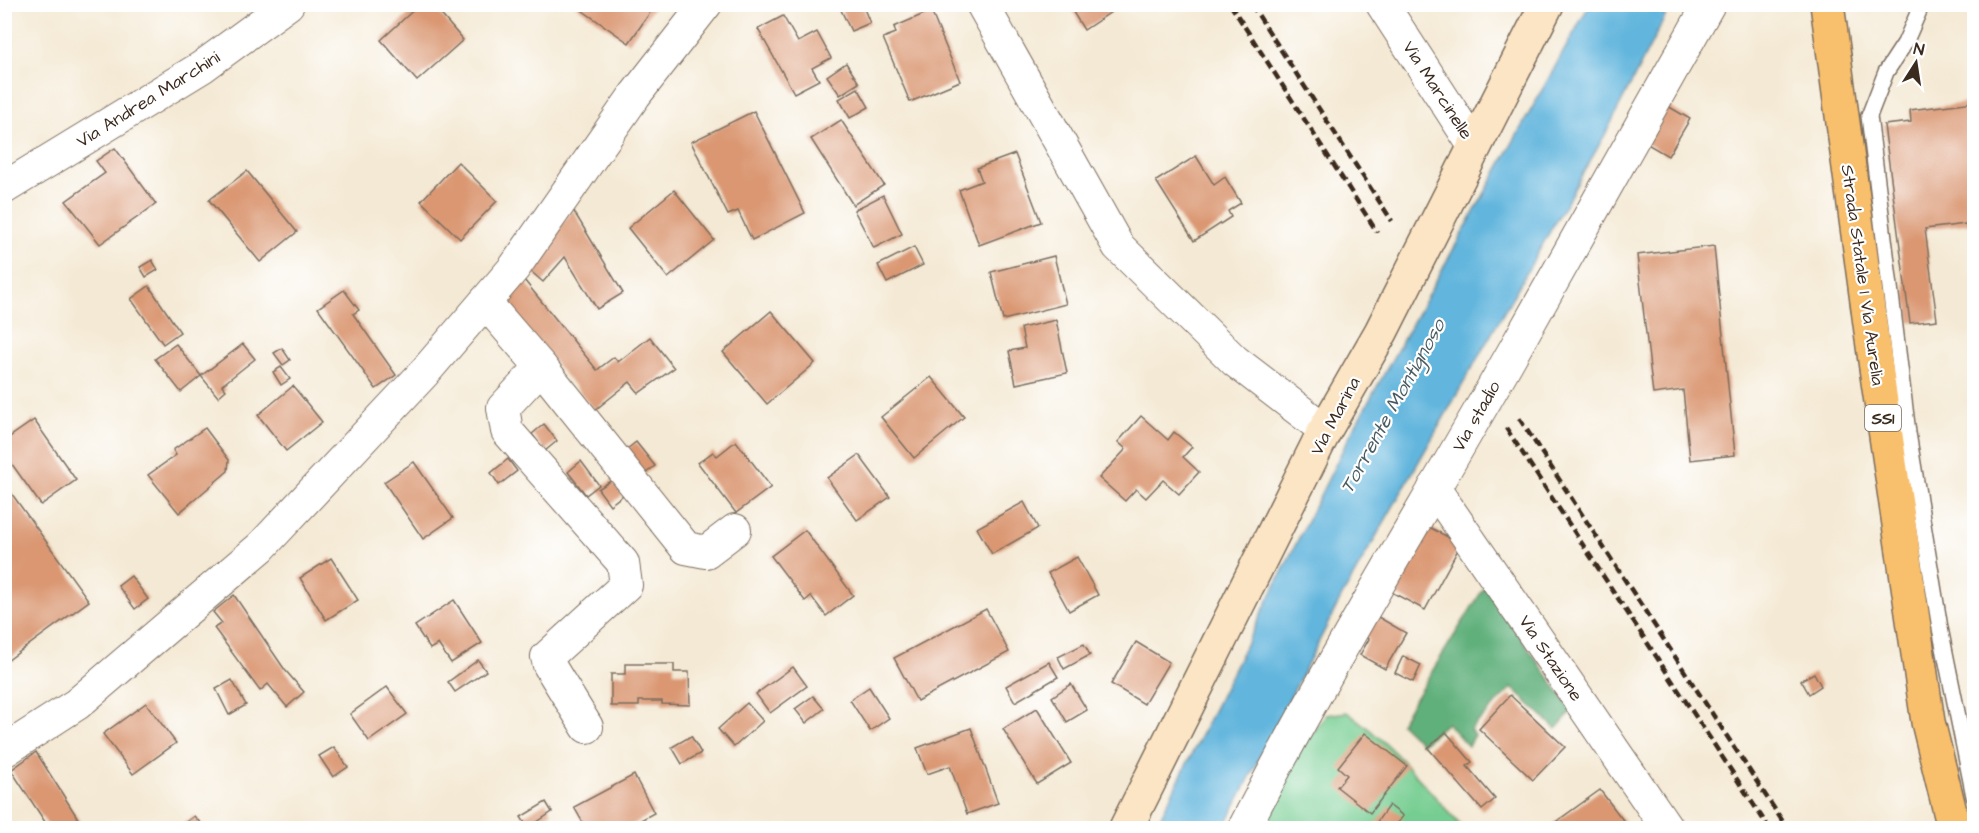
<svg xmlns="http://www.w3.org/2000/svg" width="1979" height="833" viewBox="0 0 1979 833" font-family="'Architects Daughter',sans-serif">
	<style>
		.green { fill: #76cd91; stroke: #587c58; stroke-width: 1.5 }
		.forest { fill: #60b07b; stroke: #4e6d4c; stroke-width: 1.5 }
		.water { fill: #62b5dd; stroke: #4e707e; stroke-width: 1.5 }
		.building { fill: #da9772 }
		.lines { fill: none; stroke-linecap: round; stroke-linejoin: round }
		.lane-casing { stroke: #7c6d5e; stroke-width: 18 }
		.street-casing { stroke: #7c6d5e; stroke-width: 34 }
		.secondary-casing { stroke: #7c6d5e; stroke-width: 36 }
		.primary-casing { stroke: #7c6d5e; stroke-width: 36 }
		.lane { stroke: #fff; stroke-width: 15 }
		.street { stroke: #fff; stroke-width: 32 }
		.secondary { stroke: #fce5c4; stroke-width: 33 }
		.primary { stroke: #f8bf6c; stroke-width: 33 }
		.rail { stroke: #3b2a1e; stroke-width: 4.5; stroke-dasharray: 9 4.5; stroke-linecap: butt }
		.labels { text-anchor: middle; stroke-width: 4.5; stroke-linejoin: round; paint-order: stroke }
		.shield { fill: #fff; stroke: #766a62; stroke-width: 1.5 }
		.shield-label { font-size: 16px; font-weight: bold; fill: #3b2a1e }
		.street-label { font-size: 18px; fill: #3b2a1e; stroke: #fff }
		.water-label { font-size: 20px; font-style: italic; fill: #495b61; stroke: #fff }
	</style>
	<rect width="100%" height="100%" fill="#fff"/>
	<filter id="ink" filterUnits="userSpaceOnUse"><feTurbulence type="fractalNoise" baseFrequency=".0167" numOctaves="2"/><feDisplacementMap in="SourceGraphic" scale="12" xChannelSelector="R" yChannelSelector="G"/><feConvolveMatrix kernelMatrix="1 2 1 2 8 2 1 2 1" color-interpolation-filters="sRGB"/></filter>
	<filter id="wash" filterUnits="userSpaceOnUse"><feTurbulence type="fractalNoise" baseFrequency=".008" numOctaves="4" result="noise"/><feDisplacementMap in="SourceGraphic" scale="24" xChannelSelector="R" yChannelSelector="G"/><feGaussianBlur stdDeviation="1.35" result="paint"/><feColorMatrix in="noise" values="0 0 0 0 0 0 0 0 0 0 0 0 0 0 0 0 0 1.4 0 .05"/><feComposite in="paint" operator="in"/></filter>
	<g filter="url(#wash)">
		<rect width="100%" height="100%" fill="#f4e9d4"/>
		<path class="green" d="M1347 712C1393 744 1426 788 1463 828H1262L1293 760 1326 715Z"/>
		<path class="forest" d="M1485 586 1572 711 1556 729 1512 688 1470 730 1475 735 1468 746 1447 723 1422 744 1400 723Z"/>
		<path class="water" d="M1590 4 1671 5 1606 133 1341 598 1224 828H1155L1350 435Z"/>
		<g id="blocks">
			<g class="building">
				<path d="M420 4H432L463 40 417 81 381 40Z"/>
				<path d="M573 4H656L629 43Z"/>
				<path d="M854 4H862L870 23 851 31 841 10Z"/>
				<path d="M1068 4H1114L1117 8 1084 30Z"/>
				<path d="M931 11 960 81 910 102 883 38 896 33 894 27Z"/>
				<path d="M783 16 798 42 817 32 831 58 812 68 819 80 794 93 758 29Z"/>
				<path d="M846 63 859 83 840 95 827 76Z"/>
				<path d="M858 88 869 107 850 118 839 99Z"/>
				<path d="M1974 102V223L1925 229 1937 320 1910 323 1884 125 1911 122 1910 110Z"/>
				<path d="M1666 105 1690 119 1668 156 1644 142Z"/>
				<path d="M754 111 805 213 752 240 738 211 728 215 691 142Z"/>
				<path d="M841 120 884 185 853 205 811 139Z"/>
				<path d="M115 148 156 204 100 244 66 201 105 173 96 161Z"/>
				<path d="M1015 154 1041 222 979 245 959 190 982 181 977 168Z"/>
				<path d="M1196 156 1214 185 1225 177 1241 203 1228 211 1231 217 1194 241 1156 181Z"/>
				<path d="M458 162 497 201 460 239 421 201Z"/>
				<path d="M247 171 297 232 260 262 209 200Z"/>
				<path d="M674 190 714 240 668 278 628 228Z"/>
				<path d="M883 195 902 234 874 248 854 210Z"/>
				<path d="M573 210 623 293 597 309 565 257 543 282 526 267Z"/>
				<path d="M1714 246 1735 455 1690 460 1683 390 1653 394 1637 255Z"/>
				<path d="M914 247 923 265 887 283 878 265Z"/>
				<path d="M1054 256 1066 304 1003 320 991 272Z"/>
				<path d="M152 260 158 270 146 277 140 267Z"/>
				<path d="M520 275 597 370 614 357 618 362 650 337 674 368 639 393 630 382 595 410 500 299Z"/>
				<path d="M149 286 180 332 163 344 131 299Z"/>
				<path d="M344 290 359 310 353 314 396 375 376 389 318 308Z"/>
				<path d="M771 311 815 363 767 404 723 352Z"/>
				<path d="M1056 320 1067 373 1016 384 1009 351 1025 348 1021 328Z"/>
				<path d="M176 344 201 376 181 392 155 359Z"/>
				<path d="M243 344 255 359 222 385 226 390 218 397 201 376Z"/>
				<path d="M282 348 290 360 283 365 274 353Z"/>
				<path d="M281 367 290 379 281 385 273 372Z"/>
				<path d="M931 377 964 417 914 458 881 417Z"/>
				<path d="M293 386 322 422 286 451 258 415Z"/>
				<path d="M1141 416 1168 440 1174 432 1192 447 1183 457 1199 472 1179 494 1163 480 1146 498 1136 489 1125 501 1099 478 1126 449 1118 442Z"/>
				<path d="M34 420 76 480 41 505 4 453V441Z"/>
				<path d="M544 424 557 441 545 451 532 434Z"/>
				<path d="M205 428 229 460 228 471 179 513 148 475 176 455 173 450Z"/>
				<path d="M736 441 771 487 736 513 698 463 713 452 717 456Z"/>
				<path d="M636 442 655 466 641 477 622 453Z"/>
				<path d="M859 455 890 497 857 520 827 478Z"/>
				<path d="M508 459 517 471 499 485 491 473Z"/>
				<path d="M581 461 599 485 586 495 568 472Z"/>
				<path d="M414 462 453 518 423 539 384 482Z"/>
				<path d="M612 480 623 495 610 505 598 489Z"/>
				<path d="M4 483 89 601 4 663Z"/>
				<path d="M1024 502 1038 528 992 554 977 528Z"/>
				<path d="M1416 520 1461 544 1425 610 1380 586Z"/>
				<path d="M805 530 853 595 826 616 811 596 805 601 771 556Z"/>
				<path d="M1077 557 1098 595 1069 611 1048 573Z"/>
				<path d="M331 558 358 600 326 620 300 578Z"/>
				<path d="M131 576 148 599 135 609 118 586Z"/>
				<path d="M234 595 285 670 304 692 287 707 268 684 260 691 214 628 222 623 213 612Z"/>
				<path d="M454 600 482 643 451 663 438 644 430 649 415 626Z"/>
				<path d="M986 609 1009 652 917 701 894 658Z"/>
				<path d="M1366 610 1406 633 1385 669 1360 655 1369 639 1354 630Z"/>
				<path d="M1136 642 1169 662 1144 704 1111 684Z"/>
				<path d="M1084 644 1090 655 1064 669 1058 657Z"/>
				<path d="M1403 656 1421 665 1413 682 1395 673Z"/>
				<path d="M478 660 486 671 455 692 448 682Z"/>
				<path d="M1049 662 1058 677 1015 702 1006 686Z"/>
				<path d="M625 664H674V672H689L690 705 662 704V701H639V706H611V674H625Z"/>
				<path d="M793 667 807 686 770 713 756 694Z"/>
				<path d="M1814 673 1821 686 1809 694 1801 680Z"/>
				<path d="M232 680 246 705 229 715 216 689Z"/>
				<path d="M1071 684 1087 710 1067 722 1052 697Z"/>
				<path d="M387 687 407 714 369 741 350 714Z"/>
				<path d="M869 687 889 718 870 731 850 700Z"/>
				<path d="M1510 695 1565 747 1533 780 1479 729Z"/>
				<path d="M813 696 824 709 806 723 795 709Z"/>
				<path d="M146 703 176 743 133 774 103 734Z"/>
				<path d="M747 703 763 721 734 747 718 729Z"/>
				<path d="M1037 708 1071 763 1037 784 1003 729Z"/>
				<path d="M971 728 998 803 967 814 950 766 927 774 917 748Z"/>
				<path d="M1446 732 1472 762 1467 766 1495 799 1482 810 1428 748Z"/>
				<path d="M1365 733 1407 766 1370 813 1337 787 1347 775 1338 767Z"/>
				<path d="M691 736 701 753 682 764 672 747Z"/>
				<path d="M334 747 348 767 333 777 319 756Z"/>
				<path d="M36 752 77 817 83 828H49L11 770Z"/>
				<path d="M634 775 654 813 626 828H586L574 807Z"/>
				<path d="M1600 790 1629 828H1556L1553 824Z"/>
				<path d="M546 802 552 812 528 828 521 817Z"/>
				<path d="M1389 805 1403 816 1394 828H1383L1376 823Z"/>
				<path d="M194 816 205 828H178Z"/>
			</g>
		</g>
	</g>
	<g filter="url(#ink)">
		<use href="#blocks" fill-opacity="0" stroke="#7c6d5e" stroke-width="1.5"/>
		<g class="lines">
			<defs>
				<path id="lane" d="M1922 4 1905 43 1886 72 1869 116 1908 433 1940 628 1974 796"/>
				<g id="street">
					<path d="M982 4 1118 246 1235 361 1325 430"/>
					<path d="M1382 4 1474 146"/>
					<path d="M4 188 202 67 288 4"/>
					<path d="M485 302 541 367 503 408 507 431 623 563 626 585 547 657 549 665 587 727"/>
					<path d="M541 367 686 548 706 552 735 530"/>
					<path d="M1434 488 1667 828"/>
					<path d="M4 751 77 704 261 547 424 373 514 268 635 95 706 4"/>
					<path d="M1244 828C1327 666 1423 511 1513 352 1579 236 1643 120 1709 4"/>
				</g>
				<path id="secondary" d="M1126 828 1325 430 1381 332 1547 4"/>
				<path id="primary" d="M1827 4 1875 361 1928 722 1954 828"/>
			</defs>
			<use href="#lane" class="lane-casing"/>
			<use href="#street" class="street-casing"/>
			<use href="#secondary" class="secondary-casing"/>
			<use href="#primary" class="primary-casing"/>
			<use href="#lane" class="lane"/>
			<use href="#street" class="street"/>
			<use href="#secondary" class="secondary"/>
			<use href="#primary" class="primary"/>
			<g class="rail">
				<path d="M1230 4 1377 232"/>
				<path d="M1251 4 1392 221"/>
				<path d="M1519 418 1787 828"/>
				<path d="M1506 428 1769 828"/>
			</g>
		</g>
	</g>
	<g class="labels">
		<rect class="shield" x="1865" y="405" width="36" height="26" rx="4.5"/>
		<g class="shield-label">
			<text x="1883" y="424">SS1</text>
		</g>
		<g class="street-label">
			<text transform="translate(1438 90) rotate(57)" y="6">Via Marcinelle</text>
			<text transform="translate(148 99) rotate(-32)" y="6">Via Andrea Marchini</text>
			<text transform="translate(1863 275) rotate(82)" y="6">Strada Statale 1 Via Aurelia</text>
			<text transform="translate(1335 416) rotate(-62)" y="6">Via Marina</text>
			<text transform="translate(1476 416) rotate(-60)" y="6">Via stadio</text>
			<text transform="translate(1551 658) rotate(56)" y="6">Via Stazione</text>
		</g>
		<g class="water-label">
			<text transform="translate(1392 406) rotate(-61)" y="7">Torrente Montignoso</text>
		</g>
	</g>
	<rect width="1979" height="833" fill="none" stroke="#fff" stroke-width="24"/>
	<g transform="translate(1916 63) rotate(12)" stroke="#ffffff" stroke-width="4.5" paint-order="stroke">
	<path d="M0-4.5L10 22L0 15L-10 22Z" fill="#3b2a1e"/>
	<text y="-9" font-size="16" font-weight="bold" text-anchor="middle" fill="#3b2a1e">N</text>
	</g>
</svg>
